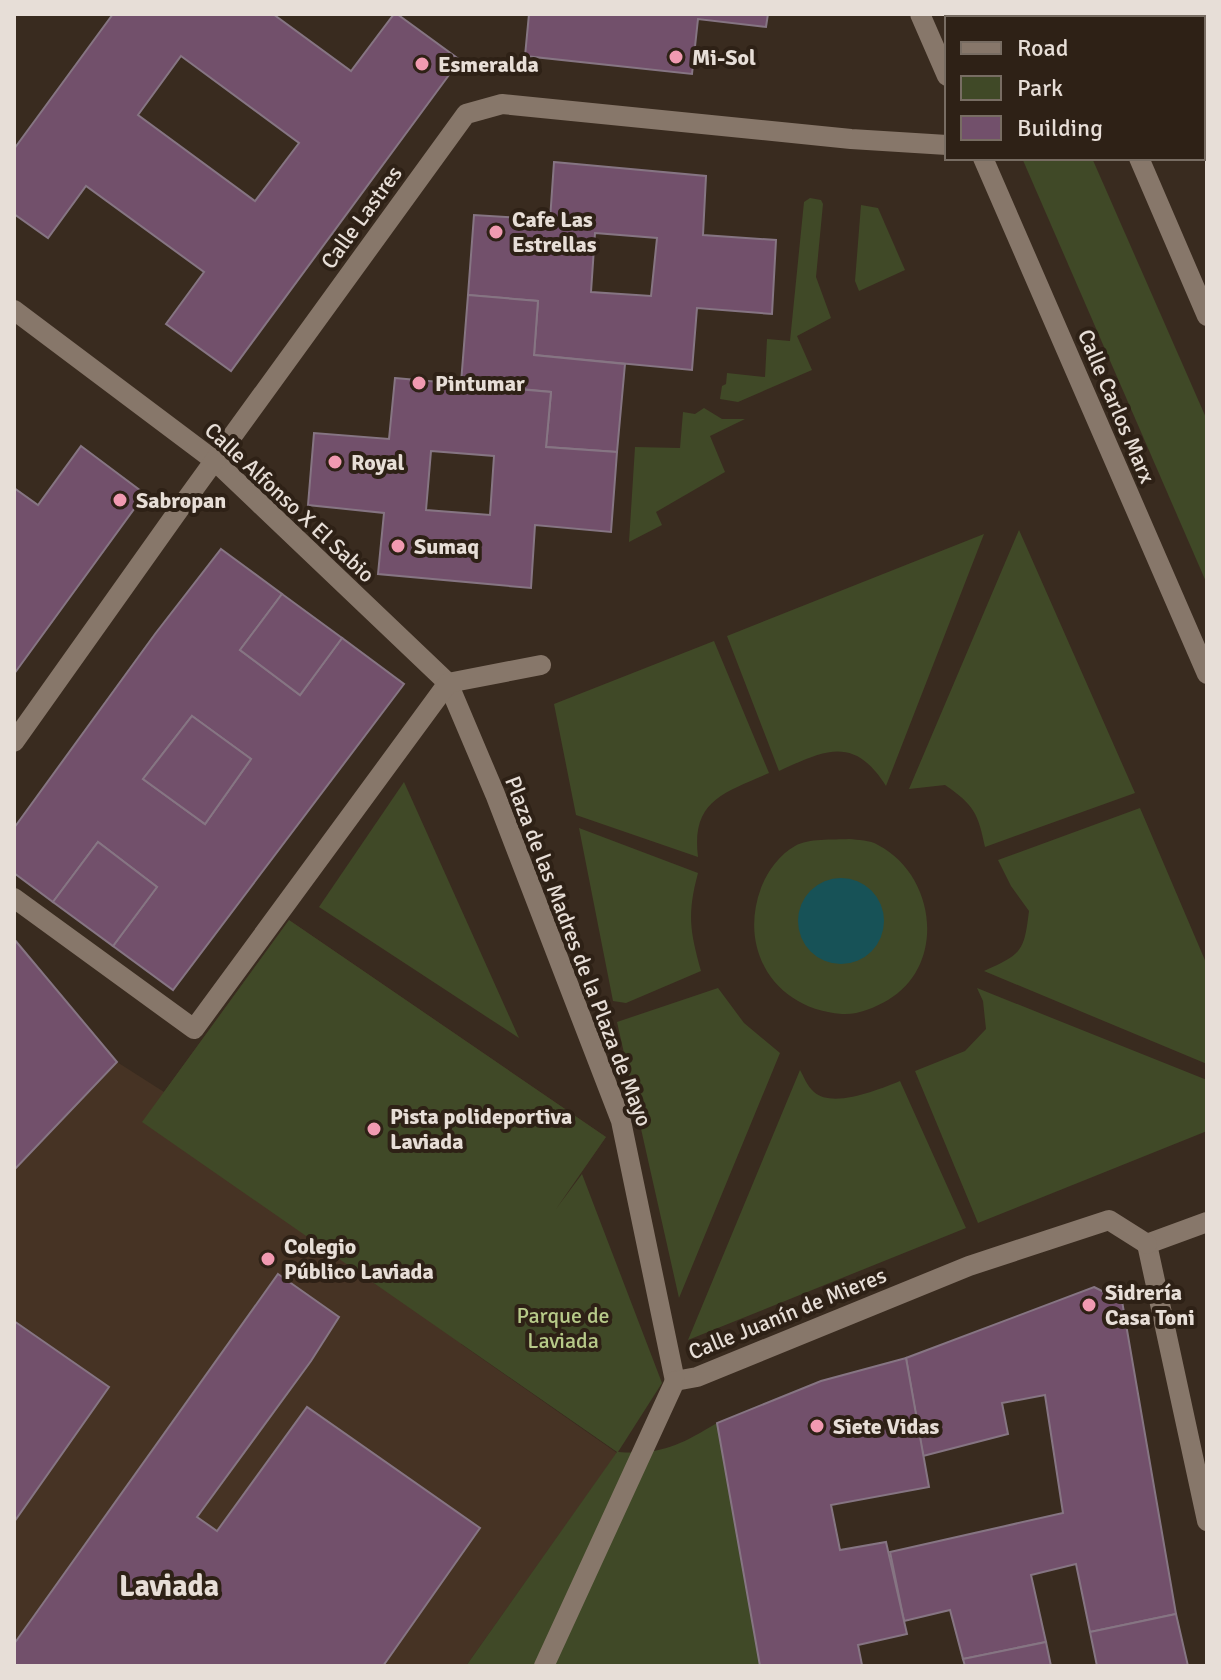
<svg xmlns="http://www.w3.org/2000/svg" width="1221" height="1680" viewBox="0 0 1221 1680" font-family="Signika,sans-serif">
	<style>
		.built { fill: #463324 }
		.green { fill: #404927 }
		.water { fill: #175257 }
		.building { fill: #72506b; stroke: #867583; stroke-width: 2; fill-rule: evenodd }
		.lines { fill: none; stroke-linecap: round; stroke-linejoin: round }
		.street { stroke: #87776a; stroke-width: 20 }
		.secondary { stroke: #87776a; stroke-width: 20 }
		.poi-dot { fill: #f19ab1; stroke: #2e2116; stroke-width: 3 }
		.labels { text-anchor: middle; stroke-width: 8; stroke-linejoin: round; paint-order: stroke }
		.poi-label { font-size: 22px; font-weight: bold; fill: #e7ded7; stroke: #2e2116; text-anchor: start }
		.street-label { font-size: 22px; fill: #e7ded7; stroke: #2e2116 }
		.park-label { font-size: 22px; fill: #b7ca89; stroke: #2e2116 }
		.district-label { font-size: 30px; font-weight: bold; fill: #e7ded7; stroke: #2e2116 }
	</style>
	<rect width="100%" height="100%" fill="#392b1f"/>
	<path class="built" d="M289 920 606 1137 461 1344 617 1453 466 1666H14V939L117 1062 164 1092Z"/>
	<g class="green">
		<path d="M1022 158H1092L1207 420V584Z"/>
		<path d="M810 198 821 200 823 204 816 277 831 318 797 336 812 370 738 402 720 399 722 386 726 384 727 373 765 377 767 339 790 341 804 202Z"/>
		<path d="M861 205 878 208 905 270 859 291 855 281Z"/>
		<path d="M704 408 722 419H745L710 436 725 472 656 512 662 525 629 542 635 447 680 448 683 412 695 414Z"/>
		<path d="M1019 530 1135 793 985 847C978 813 974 805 945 785L909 789Z"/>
		<path d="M984 534 886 786C854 735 825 750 779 771L727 636Z"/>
		<path d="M714 641 769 773C724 793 691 800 698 857L576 815 554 704Z"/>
		<path d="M404 782 519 1038 319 907Z"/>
		<path d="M1140 808 1207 965V1064L984 971C1022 954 1024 952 1029 911L1011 886 998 860Z"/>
		<path d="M579 828 698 873C687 914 690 931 701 971L626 1003 613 1001Z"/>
		<path d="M849 839C858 840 870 840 878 845 936 875 947 965 888 1000 874 1008 858 1015 842 1014 775 1009 738 950 761 888 767 872 779 855 795 846 809 838 832 840 849 839Z"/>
		<path d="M289 920 606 1137 556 1209 582 1174 662 1383 618 1452C662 1455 680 1445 717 1423L760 1666H466L617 1452 142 1122Z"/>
		<path d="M718 988 744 1023 780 1053 679 1298 617 1022Z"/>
		<path d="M977 988 1207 1080V1131L978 1223 915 1071 965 1051 986 1029 983 1001Z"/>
		<path d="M800 1070C804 1077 807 1086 814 1092 833 1109 880 1089 900 1081L966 1228 688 1340Z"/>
	</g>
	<circle class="water" cx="841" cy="921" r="43"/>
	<g class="building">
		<path d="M113 14H273L351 71 394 14H397L460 60 231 371 166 324 204 272 86 186 48 238 14 214V149ZM181 56 299 143 255 201 138 115Z"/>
		<path d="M529 14H768L766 27 698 19 692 74 525 56Z"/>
		<path d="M554 162 706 176 703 235 776 240 772 314 697 308 692 370 534 355 538 301 468 295 474 215 550 220ZM595 233 657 238 651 296 591 292Z"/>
		<path d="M468 295 538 301 534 355 625 364 617 452 546 447 551 392 461 383Z"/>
		<path d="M395 378 551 392 546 447 617 452 611 532 535 525 531 588 378 574 384 513 308 505 314 433 389 439ZM431 451 494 456 490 515 426 510Z"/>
		<path d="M81 446 145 494 14 674V488L38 505Z"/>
		<path d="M221 549 282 594 240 650 300 695 342 638 404 684 173 990 113 946 157 887 98 842 53 902 14 873V828L155 634ZM192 716 251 759 205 824 143 779Z"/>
		<path d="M282 594 342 638 300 695 240 650Z"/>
		<path d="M192 716 251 759 205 824 143 779Z"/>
		<path d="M98 842 157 887 113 946 53 902Z"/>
		<path d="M14 939 117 1062 14 1170Z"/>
		<path d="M278 1274 339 1317 311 1361 197 1517 217 1531 307 1407 480 1528 383 1666H14V1644Z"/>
		<path d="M1094 1287 1122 1301 1176 1614 1090 1632 1076 1564 1031 1575 1046 1642 963 1659 950 1610 904 1621 890 1552 1063 1513 1045 1395 1002 1403 1008 1434 923 1456 906 1358Z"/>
		<path d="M14 1321 109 1387 14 1522Z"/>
		<path d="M906 1358 929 1487 831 1505 840 1550 886 1542 907 1634 858 1645 862 1665 760 1666 717 1423 821 1381Z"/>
		<path d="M1176 1614 1188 1666H1097L1090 1632Z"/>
		<path d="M1046 1642 1051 1666H965L963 1659Z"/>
	</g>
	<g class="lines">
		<g class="street">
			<path d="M1158 18 1163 14"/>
			<path d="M14 310 215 461 448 683 495 794 621 1121 675 1381"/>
			<path d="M14 742 183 504 466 114 502 104 851 139 947 145"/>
			<path d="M14 898 194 1029 448 683 541 665"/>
			<path d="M1147 1244 1207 1521"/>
			<path d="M1147 1244 1207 1222"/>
			<path d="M675 1381 697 1377 969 1266 1109 1220 1147 1244"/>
			<path d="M544 1666 675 1381"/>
		</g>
		<g class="secondary">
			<path d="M920 14 947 76"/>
			<path d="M1077 14 1079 18"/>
			<path d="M983 158 1207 674"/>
			<path d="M1139 158 1207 316"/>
		</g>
	</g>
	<g class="poi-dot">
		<circle cx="676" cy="57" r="8"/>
		<circle cx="422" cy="64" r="8"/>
		<circle cx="496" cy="232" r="8"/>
		<circle cx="419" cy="383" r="8"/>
		<circle cx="335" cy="462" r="8"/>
		<circle cx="120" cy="500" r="8"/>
		<circle cx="398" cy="546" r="8"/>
		<circle cx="374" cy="1129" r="8"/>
		<circle cx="268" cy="1259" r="8"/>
		<circle cx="1089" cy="1305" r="8"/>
		<circle cx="817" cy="1426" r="8"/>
	</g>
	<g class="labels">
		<g class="poi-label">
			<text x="692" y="65">Mi-Sol</text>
			<text x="438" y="72">Esmeralda</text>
			<text x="512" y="227">Cafe Las<tspan x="512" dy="25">Estrellas</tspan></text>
			<text x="435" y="391">Pintumar</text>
			<text x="351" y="470">Royal</text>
			<text x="136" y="508">Sabropan</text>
			<text x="414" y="554">Sumaq</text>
			<text x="390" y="1124">Pista polideportiva<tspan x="390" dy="25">Laviada</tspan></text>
			<text x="284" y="1254">Colegio<tspan x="284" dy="25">Público Laviada</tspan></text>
			<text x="1105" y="1300">Sidrería<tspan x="1105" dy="25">Casa Toni</tspan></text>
			<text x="833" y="1434">Siete Vidas</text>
		</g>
		<g class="street-label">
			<text transform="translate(361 217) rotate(-54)" y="8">Calle Lastres</text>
			<text transform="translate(1117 406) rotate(67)" y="8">Calle Carlos Marx</text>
			<text transform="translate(290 502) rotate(43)" y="8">Calle Alfonso X El Sabio</text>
			<text transform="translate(579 951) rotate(69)" y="8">Plaza de las Madres de la Plaza de Mayo</text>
			<text transform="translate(787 1313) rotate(-22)" y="8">Calle Juanín de Mieres</text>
		</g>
		<g class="park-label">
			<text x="563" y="1323">Parque de<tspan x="563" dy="25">Laviada</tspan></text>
		</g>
		<g class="district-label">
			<text x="169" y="1596">Laviada</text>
		</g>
	</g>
	<rect width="1221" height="1680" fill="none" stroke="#e7ded7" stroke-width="32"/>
	<rect x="945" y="16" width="260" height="144" fill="#2e2116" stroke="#786d63" stroke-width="2"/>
	<rect x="961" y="42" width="40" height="12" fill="#87776a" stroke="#786d63" stroke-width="2"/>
	<text x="1017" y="56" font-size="24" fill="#e7ded7">Road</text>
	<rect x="961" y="76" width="40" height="24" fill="#404927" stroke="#786d63" stroke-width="2"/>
	<text x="1017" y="96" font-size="24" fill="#e7ded7">Park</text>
	<rect x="961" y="116" width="40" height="24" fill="#72506b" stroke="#786d63" stroke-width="2"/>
	<text x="1017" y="136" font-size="24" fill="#e7ded7">Building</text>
</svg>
